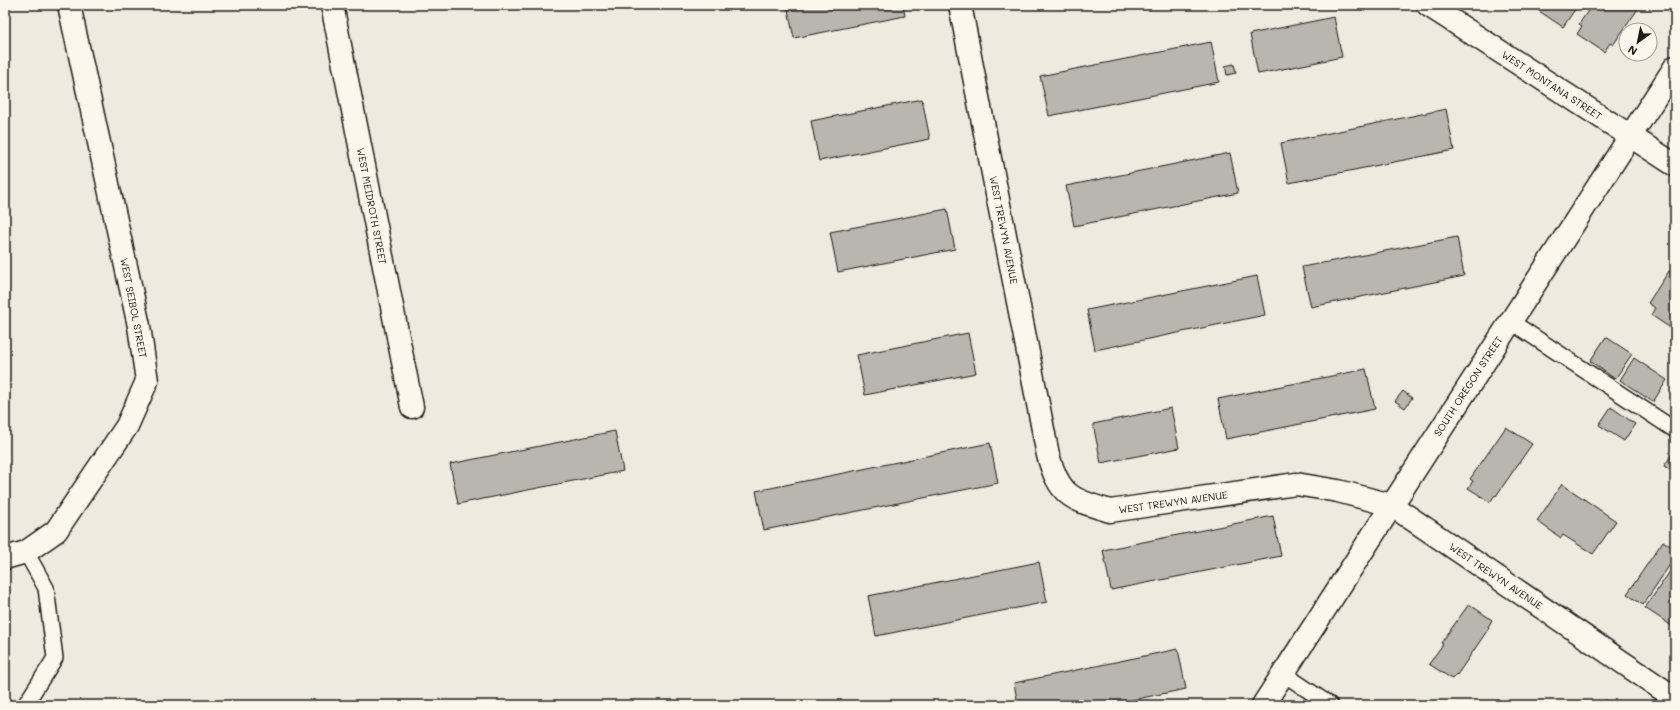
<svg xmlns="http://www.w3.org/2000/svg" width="1680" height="710" viewBox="0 0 1680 710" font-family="Mali,sans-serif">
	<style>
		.building { fill: #b9b6af; stroke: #1c1c1c }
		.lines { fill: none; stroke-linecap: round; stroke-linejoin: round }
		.lane-casing { stroke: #1c1c1c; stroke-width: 18 }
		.street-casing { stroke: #1c1c1c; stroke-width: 25 }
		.secondary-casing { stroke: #1c1c1c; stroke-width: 25 }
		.lane { stroke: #fbf7ec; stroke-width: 15 }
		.street { stroke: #fbf7ec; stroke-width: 22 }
		.secondary { stroke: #fbf7ec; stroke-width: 22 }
		.labels { text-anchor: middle; stroke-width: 3; stroke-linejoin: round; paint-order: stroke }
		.street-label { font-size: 10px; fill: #1c1c1c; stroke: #fbf7ec }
	</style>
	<rect width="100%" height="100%" fill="#eeeadf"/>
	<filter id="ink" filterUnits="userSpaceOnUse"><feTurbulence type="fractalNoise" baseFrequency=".025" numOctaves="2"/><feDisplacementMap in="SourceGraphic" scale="8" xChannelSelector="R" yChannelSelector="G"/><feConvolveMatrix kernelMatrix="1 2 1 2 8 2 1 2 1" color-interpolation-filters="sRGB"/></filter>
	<g filter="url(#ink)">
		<g class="building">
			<path d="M787 5H903L905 16 794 38Z"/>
			<path d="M1535 5H1578L1563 27 1533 7Z"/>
			<path d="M1592 5 1640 6 1613 45 1610 43 1604 52 1577 34 1582 26 1579 24Z"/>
			<path d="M1334 17 1342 57 1258 74 1250 34Z"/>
			<path d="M1211 42 1219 82 1049 116 1040 76Z"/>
			<path d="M1234 64 1236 73 1227 75 1225 66Z"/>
			<path d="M922 99 930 139 819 161 811 121Z"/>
			<path d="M1446 109 1454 150 1289 183 1281 143Z"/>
			<path d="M1230 153 1238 193 1074 226 1066 186Z"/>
			<path d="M947 209 955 249 838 272 830 232Z"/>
			<path d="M1457 237 1464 276 1311 307 1302 267Z"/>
			<path d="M1675 269V331L1651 315 1655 308 1648 303 1669 271 1672 273Z"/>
			<path d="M1257 276 1265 315 1095 350 1087 310Z"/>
			<path d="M968 333 976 373 865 395 857 355Z"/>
			<path d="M1606 337 1632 354 1615 379 1590 361Z"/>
			<path d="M1634 358 1667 380 1653 402 1620 380Z"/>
			<path d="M1366 369 1375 409 1226 439 1218 399Z"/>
			<path d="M1403 391 1412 398 1405 408 1395 401Z"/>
			<path d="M1611 407 1635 424 1624 441 1599 425Z"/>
			<path d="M1171 408 1179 448 1101 463 1093 424Z"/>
			<path d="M1506 427 1532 444 1496 496 1495 495 1490 502 1468 488 1473 481 1470 479Z"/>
			<path d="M615 431 623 471 458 504 450 464Z"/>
			<path d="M990 443 998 483 764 530 756 491Z"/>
			<path d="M1675 450V473L1664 466Z"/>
			<path d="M1562 484 1616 521 1593 554 1563 535 1561 538 1537 521Z"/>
			<path d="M1273 516 1281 556 1111 590 1103 550Z"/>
			<path d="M1663 541 1675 549V557L1643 605 1627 594Z"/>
			<path d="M1039 562 1047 602 876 636 868 596Z"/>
			<path d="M1675 564V621L1672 626 1645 608Z"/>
			<path d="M1469 604 1492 620 1488 627 1489 628 1457 675 1456 674 1452 679 1429 664 1443 644 1441 643Z"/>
			<path d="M1178 649 1186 689 1107 705H1018L1014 683Z"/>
			<path d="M1605 700 1613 705H1601Z"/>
		</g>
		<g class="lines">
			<defs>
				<g id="lane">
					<path d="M1510 321 1675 430"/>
					<path d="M1284 674 1330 705"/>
					<path d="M25 705 55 658 46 588 26 552"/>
				</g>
				<g id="street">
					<path d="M332 5 412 407"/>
					<path d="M960 5 1048 455C1060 497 1071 499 1110 511L1296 484 1338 491 1391 505 1675 698"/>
					<path d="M5 558 26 552 56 531 127 426 147 381 139 326 69 5"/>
					<path d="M1263 705 1675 67"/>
				</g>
				<path id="secondary" d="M1428 5 1675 165"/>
			</defs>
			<use href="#lane" class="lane-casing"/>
			<use href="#street" class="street-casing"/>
			<use href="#secondary" class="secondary-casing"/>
			<use href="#lane" class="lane"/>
			<use href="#street" class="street"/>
			<use href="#secondary" class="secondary"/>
		</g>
	</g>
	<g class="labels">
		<g class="street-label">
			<text transform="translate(1552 85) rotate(33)" y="4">WEST MONTANA STREET</text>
			<text transform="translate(372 206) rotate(79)" y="4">WEST MEIDROTH STREET</text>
			<text transform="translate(1004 230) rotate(79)" y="4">WEST TREWYN AVENUE</text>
			<text transform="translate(134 308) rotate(79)" y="4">WEST SEIBOL STREET</text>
			<text transform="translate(1468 386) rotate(-57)" y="4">SOUTH OREGON STREET</text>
			<text transform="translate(1173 502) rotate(-8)" y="4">WEST TREWYN AVENUE</text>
			<text transform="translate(1496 576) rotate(34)" y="4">WEST TREWYN AVENUE</text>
		</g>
	</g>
	<rect width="1680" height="710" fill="none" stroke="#fbf7ec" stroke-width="20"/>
	<rect x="10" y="10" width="1660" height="690" fill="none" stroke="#1c1c1c" stroke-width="1.5" filter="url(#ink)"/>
	<g transform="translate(1638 42) rotate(213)"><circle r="19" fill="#fbf7ec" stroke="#a29f99"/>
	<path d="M0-3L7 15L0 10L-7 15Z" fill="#1c1c1c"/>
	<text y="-6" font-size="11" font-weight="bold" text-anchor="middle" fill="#1c1c1c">N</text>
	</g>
</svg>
